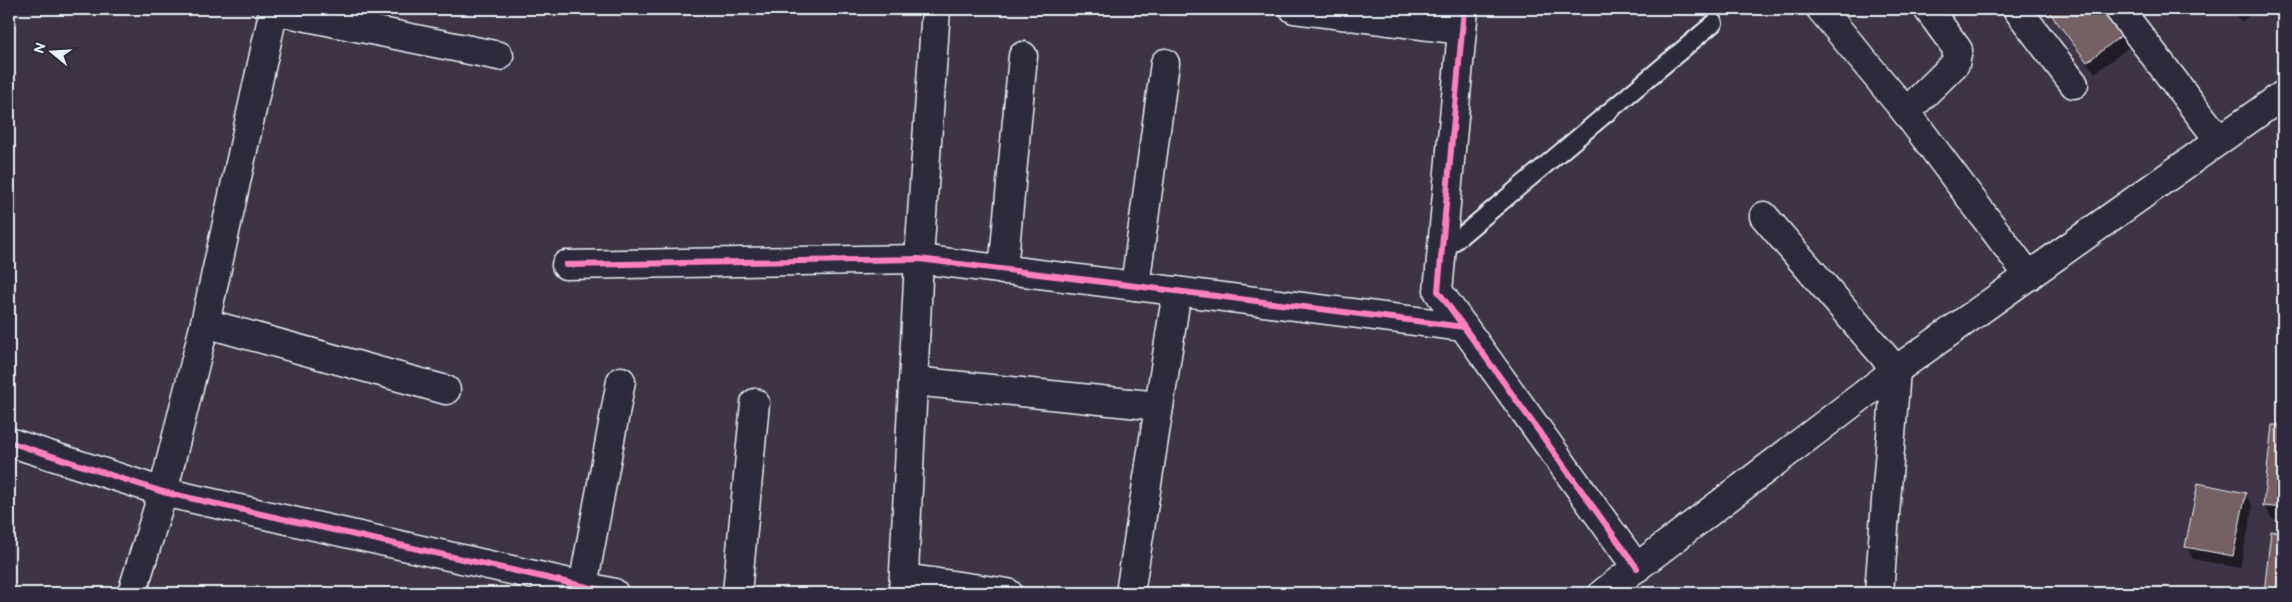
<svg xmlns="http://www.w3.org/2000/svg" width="2292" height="602" viewBox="0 0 2292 602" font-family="'Balsamiq Sans',sans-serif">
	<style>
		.shadow { fill: #0007 }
		.building { fill: #756063; stroke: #e8f1f8 }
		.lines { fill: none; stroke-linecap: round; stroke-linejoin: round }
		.service-casing { stroke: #e8f1f8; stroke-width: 20 }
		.minor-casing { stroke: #e8f1f8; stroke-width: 31 }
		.secondary-casing { stroke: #e8f1f8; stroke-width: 31 }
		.service { stroke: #2f2a3d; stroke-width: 16 }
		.minor { stroke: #2f2a3d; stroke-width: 28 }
		.secondary { stroke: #2f2a3d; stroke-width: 28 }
		.cycleway-casing { stroke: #2f2a3d; stroke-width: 9 }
		.cycleway { stroke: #ff80c0; stroke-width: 6 }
	</style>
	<rect width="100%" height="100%" fill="#3d3545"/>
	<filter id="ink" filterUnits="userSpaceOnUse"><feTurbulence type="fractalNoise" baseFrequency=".02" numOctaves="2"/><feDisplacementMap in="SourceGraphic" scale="10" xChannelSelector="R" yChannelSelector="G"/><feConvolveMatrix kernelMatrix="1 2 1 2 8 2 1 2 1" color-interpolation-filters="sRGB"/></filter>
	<g filter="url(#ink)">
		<g class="shadow">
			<path d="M2047 9H2107L2132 45 2095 73Z"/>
			<path d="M2230 9H2259L2241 22Z"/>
			<path d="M2274 426 2283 427V520L2272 519 2265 506Z"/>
			<path d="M2245 494 2253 507 2240 568 2193 559 2186 546Z"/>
			<path d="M2272 532 2283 533V593H2266Z"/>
		</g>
		<g class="building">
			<path d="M2047 9H2109L2126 32 2087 62Z"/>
			<path d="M2272 425H2283V508L2263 506Z"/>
			<path d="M2198 483 2246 493 2233 556 2185 547Z"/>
			<path d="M2271 531 2283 532V593H2264Z"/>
		</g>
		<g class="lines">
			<defs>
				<path id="service" d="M1442 252 1714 23"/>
				<g id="minor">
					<path d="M1294 9 1462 30"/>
					<path d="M1464 9 1438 291 1637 568"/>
					<path d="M1821 9 1906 112 2029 276"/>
					<path d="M2017 9 2074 84"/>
					<path d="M2119 9 2219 140"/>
					<path d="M273 10 499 56"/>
					<path d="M1906 112 1955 64 1958 50 1928 9"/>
					<path d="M1764 216 1896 370 1879 593"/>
					<path d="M566 265 919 259 1464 327"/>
					<path d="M1003 270 1023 56"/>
					<path d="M1135 286 1165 63"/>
					<path d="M205 323 446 390"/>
					<path d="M913 381 1159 406"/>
					<path d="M9 442 163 492 614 593"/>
					<path d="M904 578 1008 593"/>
					<path d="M583 586 621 381"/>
					<path d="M132 593 163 492 205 323 274 9"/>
					<path d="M737 593 755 403"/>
					<path d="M903 593 919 259 936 9"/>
					<path d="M1130 593 1177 291"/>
				</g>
				<path id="secondary" d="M1603 593 1896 370 2283 95"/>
			</defs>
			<use href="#service" class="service-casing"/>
			<use href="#minor" class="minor-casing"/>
			<use href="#secondary" class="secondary-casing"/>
			<use href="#service" class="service"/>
			<use href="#minor" class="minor"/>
			<use href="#secondary" class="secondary"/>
			<defs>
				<g id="cycleway">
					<path d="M1464 9 1438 291 1637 568"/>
					<path d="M566 265 919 259 1464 327"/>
					<path d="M9 442 163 492 614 593"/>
				</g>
			</defs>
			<use href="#cycleway" class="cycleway-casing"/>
			<use href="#cycleway" class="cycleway"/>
		</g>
	</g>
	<rect width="2292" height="602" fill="none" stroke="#2f2a3d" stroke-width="30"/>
	<rect x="15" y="15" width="2262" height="572" fill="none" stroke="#e8f1f8" stroke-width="2" filter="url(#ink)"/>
	<g transform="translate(52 52) rotate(288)" stroke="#2f2a3d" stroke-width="4" paint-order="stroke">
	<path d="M0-4L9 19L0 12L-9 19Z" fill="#e8f1f8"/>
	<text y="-8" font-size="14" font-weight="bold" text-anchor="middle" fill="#e8f1f8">N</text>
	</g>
</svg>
